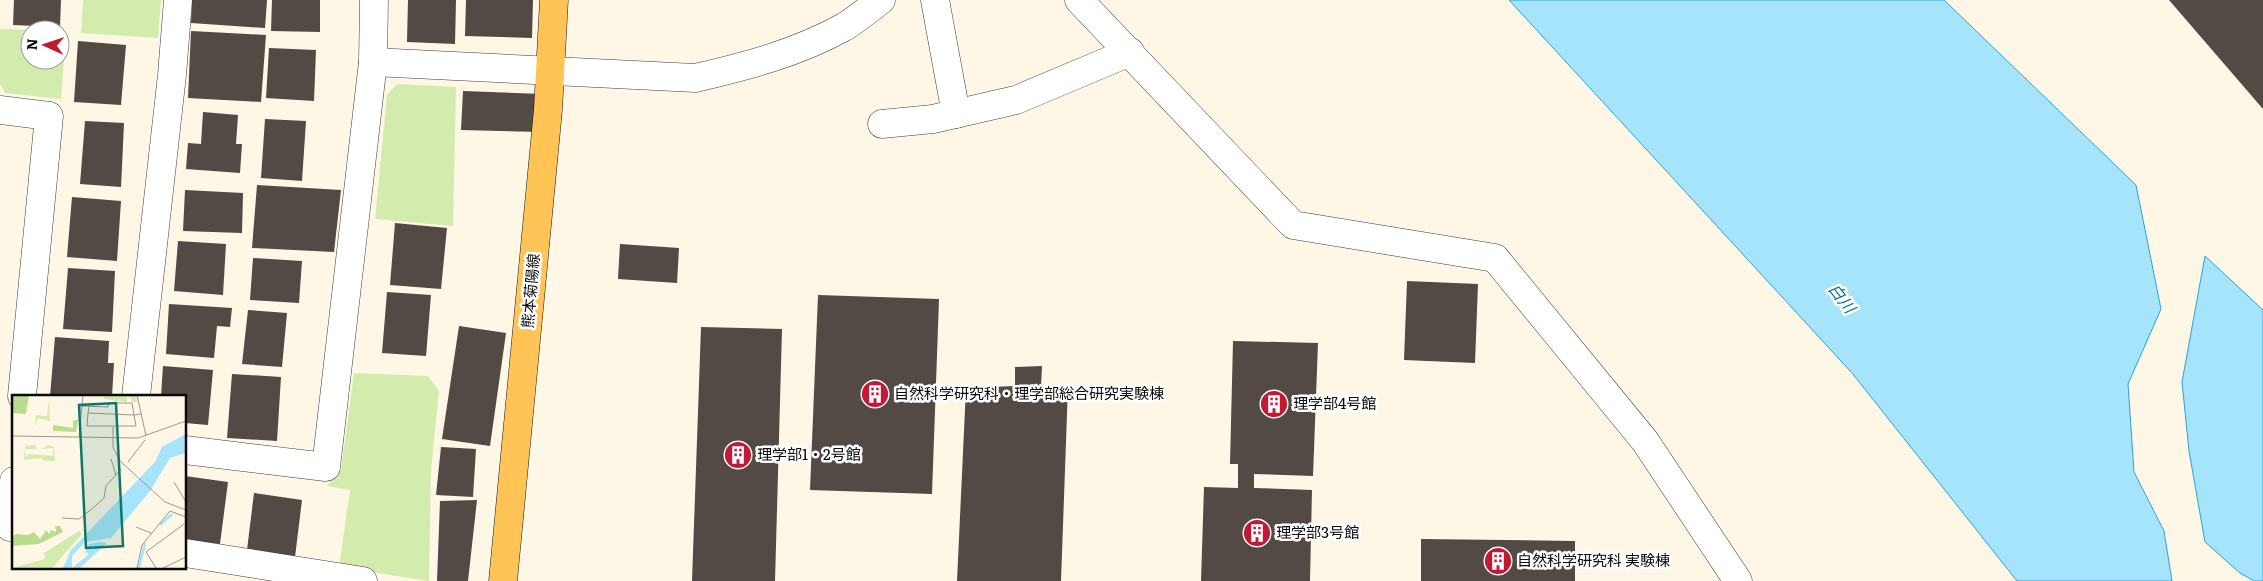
<svg xmlns="http://www.w3.org/2000/svg" width="2263" height="581" viewBox="0 0 2263 581" font-family="Literata,'Noto Sans JP',serif">
	<style>
		.green { fill: #d4ebae }
		.water { fill: #a6e4fb; stroke: #28a4d7 }
		.building { fill: #534945 }
		.lines { fill: none; stroke-linecap: round; stroke-linejoin: round }
		.minor-casing { stroke: #3d3d3d; stroke-width: 29 }
		.major-casing { stroke: #1b1b1b; stroke-width: 29 }
		.minor { stroke: #fff; stroke-width: 28 }
		.major { stroke: #ffc356; stroke-width: 28 }
		.labels { text-anchor: middle; stroke-width: 5; stroke-linejoin: round; paint-order: stroke }
		.street-label { font-size: 15px; fill: #0a0a0a; stroke: #fff }
		.poi-label { font-size: 15px; fill: #0a0a0a; stroke: #fff; text-anchor: start }
		.water-label { font-size: 16px; font-style: italic; fill: #0c71a2; stroke: #fff }
		.inset-river { fill: none; stroke: #a6e4fb; stroke-width: 2.5 }
		.inset-road { fill: none; stroke: #9d988e; stroke-width: 1 }
		.view { fill: #0f766e; fill-opacity: 0.15; stroke: #0f766e; stroke-width: 2.5 }
		.inset-edge { fill: none; stroke: #0a0a0a; stroke-width: 2.5 }
	</style>
	<rect width="100%" height="100%" fill="#fff7e6"/>
	<g class="green">
		<path d="M83 0H161L158 38 81 33Z"/>
		<path d="M0 29 30 30V60H60V32H66L61 99 5 93 0 84Z"/>
		<path d="M397 84 456 87 453 226 375 219 387 95Z"/>
		<path d="M354 373 428 376 439 391 431 471 429 581 339 567 350 490 327 486 341 470Z"/>
	</g>
	<g class="water">
		<path d="M1509 0H1944L2136 185 2161 309 2128 384 2134 472 2164 531 2172 581H2017L1852 373Z"/>
		<path d="M2205 256 2263 310V581H2254L2240 573 2205 542 2189 451 2182 382Z"/>
	</g>
	<g class="building">
		<path d="M14 0H61L60 27 13 25Z"/>
		<path d="M192 0H267L265 28 191 23Z"/>
		<path d="M272 0H320V32L271 31Z"/>
		<path d="M408 0H456L455 44 407 42Z"/>
		<path d="M466 0H533L532 38 465 36Z"/>
		<path d="M2169 0H2263V109Z"/>
		<path d="M191 31 266 35 261 102 188 98Z"/>
		<path d="M78 41 126 45 121 105 74 102Z"/>
		<path d="M269 48 316 50 314 101 266 98Z"/>
		<path d="M463 91 543 94 542 132 461 130Z"/>
		<path d="M203 112 238 115 236 144H242L240 173 186 169 188 143 201 144Z"/>
		<path d="M265 119 306 121 302 181 261 178Z"/>
		<path d="M85 121 124 123 121 187 80 184Z"/>
		<path d="M257 185 341 190 334 252 252 248Z"/>
		<path d="M185 190 243 193 242 233 183 231Z"/>
		<path d="M72 197 121 201 117 261 67 257Z"/>
		<path d="M395 223 447 228 441 289 390 285Z"/>
		<path d="M178 241 226 244 223 295 174 291Z"/>
		<path d="M620 244 679 248 677 283 618 279Z"/>
		<path d="M253 258 302 261 299 303 250 300Z"/>
		<path d="M68 268 115 271 112 332 63 329Z"/>
		<path d="M1407 281 1478 284 1475 363 1404 360Z"/>
		<path d="M387 292 431 295 426 356 382 353Z"/>
		<path d="M818 295 939 299 932 494 810 490Z"/>
		<path d="M169 304 232 308 230 327 217 326 214 358 166 354Z"/>
		<path d="M248 310 287 313 282 367 242 364Z"/>
		<path d="M459 326 506 333 490 446 442 439Z"/>
		<path d="M701 327 782 329 775 581H692Z"/>
		<path d="M55 337 109 341 108 363H114L112 396H50Z"/>
		<path d="M1233 341 1318 343 1313 476 1254 474V488L1312 490 1310 581H1201L1204 487 1238 488V464H1230Z"/>
		<path d="M163 366 213 370 208 425 185 423V396H161Z"/>
		<path d="M1042 366 1041 386H1068L1061 581H957L966 388 1015 386V367Z"/>
		<path d="M232 374 281 377 277 441 227 438Z"/>
		<path d="M441 447 476 449 473 497 436 495Z"/>
		<path d="M185 476 228 482 220 544 185 540Z"/>
		<path d="M254 493 302 500 295 557 247 550Z"/>
		<path d="M477 500 468 581H437L440 501Z"/>
		<path d="M1421 539 1575 541V581H1421Z"/>
	</g>
	<g class="lines">
		<defs>
			<g id="minor">
				<path d="M935 0 956 114"/>
				<path d="M1079 0 1293 225 1495 258 1645 441 1738 581"/>
				<path d="M373 62 695 78C747 66 797 53 844 27 857 19 869 9 881 0"/>
				<path d="M0 110 49 116 22 396"/>
				<path d="M882 124 933 119 1016 100 1130 52"/>
				<path d="M136 396 172 75 178 0"/>
				<path d="M185 450 326 467 373 62 374 0"/>
				<path d="M10 527 14 481"/>
				<path d="M185 553 363 581"/>
			</g>
			<path id="major" d="M503 581 548 110 554 0"/>
		</defs>
		<use href="#minor" class="minor-casing"/>
		<use href="#major" class="major-casing"/>
		<use href="#minor" class="minor"/>
		<use href="#major" class="major"/>
	</g>
	<defs>
		<symbol id="building-disc" viewBox="-11 -11 22 22"><circle r="9.5" fill="#c21934" stroke="#fff"/><path d="M-4-6H4V6H1V3H-1V6H-4ZM-2.5-4.3h1.7v1.8h-1.7ZM.8-4.3h1.7v1.8H.8ZM-2.5-1h1.7V.8h-1.7ZM.8-1h1.7V.8H.8Z" fill="#fff"/></symbol>
	</defs>
	<g fill-rule="evenodd">
		<use href="#building-disc" x="859" y="378" width="32" height="32"/>
		<use href="#building-disc" x="1258" y="388" width="32" height="32"/>
		<use href="#building-disc" x="722" y="439" width="32" height="32"/>
		<use href="#building-disc" x="1241" y="517" width="32" height="32"/>
		<use href="#building-disc" x="1482" y="545" width="32" height="32"/>
	</g>
	<g class="labels">
		<g class="street-label">
			<text transform="translate(531 291) rotate(-85)" y="5">熊本菊陽線</text>
		</g>
		<g class="poi-label">
			<text x="894" y="399">自然科学研究科・理学部総合研究実験棟</text>
			<text x="1293" y="409">理学部4号館</text>
			<text x="757" y="460">理学部1・2号館</text>
			<text x="1276" y="538">理学部3号館</text>
			<text x="1517" y="566">自然科学研究科 実験棟</text>
		</g>
		<g class="water-label">
			<text transform="translate(1842 298) rotate(52)" y="6">白川</text>
		</g>
	</g>
	<g transform="translate(12 395)">
		<rect width="174" height="174" fill="#fff7e6"/>
		<path d="M114 0H124L125 7H120L119 3 115 2V7L92 4V1ZM37 4 38 26 26 23 23 32 24 20 35 21ZM23 50 25 54H13L14 62 17 59 41 61V53L29 54 37 50 42 52 43 66H32L29 63 12 65 13 51ZM67 136 70 139 40 173H0L33 164 32 158Z" fill="#d4ebae"/>
		<path d="M0 0H17L14 19 1 18 0 23ZM66 24 64 37 41 36V30L61 33V26ZM43 131H48L51 137 27 149 0 151V142L4 139 16 140 22 137 28 144 34 135 37 139 39 135 44 137Z" fill="#b9dd8c"/>
		<path d="M174 39V58L158 63 138 96 99 143 73 147 60 161V173H51L59 155 143 67 150 52ZM87 147 95 148 68 173H60L76 160 75 157 72 159 77 149Z" fill="#a6e4fb"/>
		<path class="inset-river" d="M148 130 160 119M127 173 133 148"/>
		<path class="inset-road" d="M125 0 134 41M70 11 96 12 97 8H120L122 20 129 19M76 18 122 20 124 31H75L76 18 77 11M101 32V52L108 66 153 107 174 115M0 41 126 43 174 26M67 42 71 0M99 64 104 80M116 67 133 45M162 87 174 107M50 123 67 124 81 113 92 103 94 91 109 74M124 132 139 138M125 173 130 150 158 116 174 122M144 173 134 157 172 129M151 173 174 162"/>
		<path class="view" d="M104 8 111 151 74 153 67 10Z"/>
		<rect width="174" height="174" class="inset-edge"/>
	</g>
	<g transform="translate(45 45) rotate(273)"><circle r="24" fill="#ffffff" stroke="#9d9d9d"/>
	<path d="M0-4L9 19L0 12L-9 19Z" fill="#c21934"/>
	<text y="-8" font-size="14" font-weight="bold" text-anchor="middle" fill="#0a0a0a">N</text>
	</g>
</svg>
